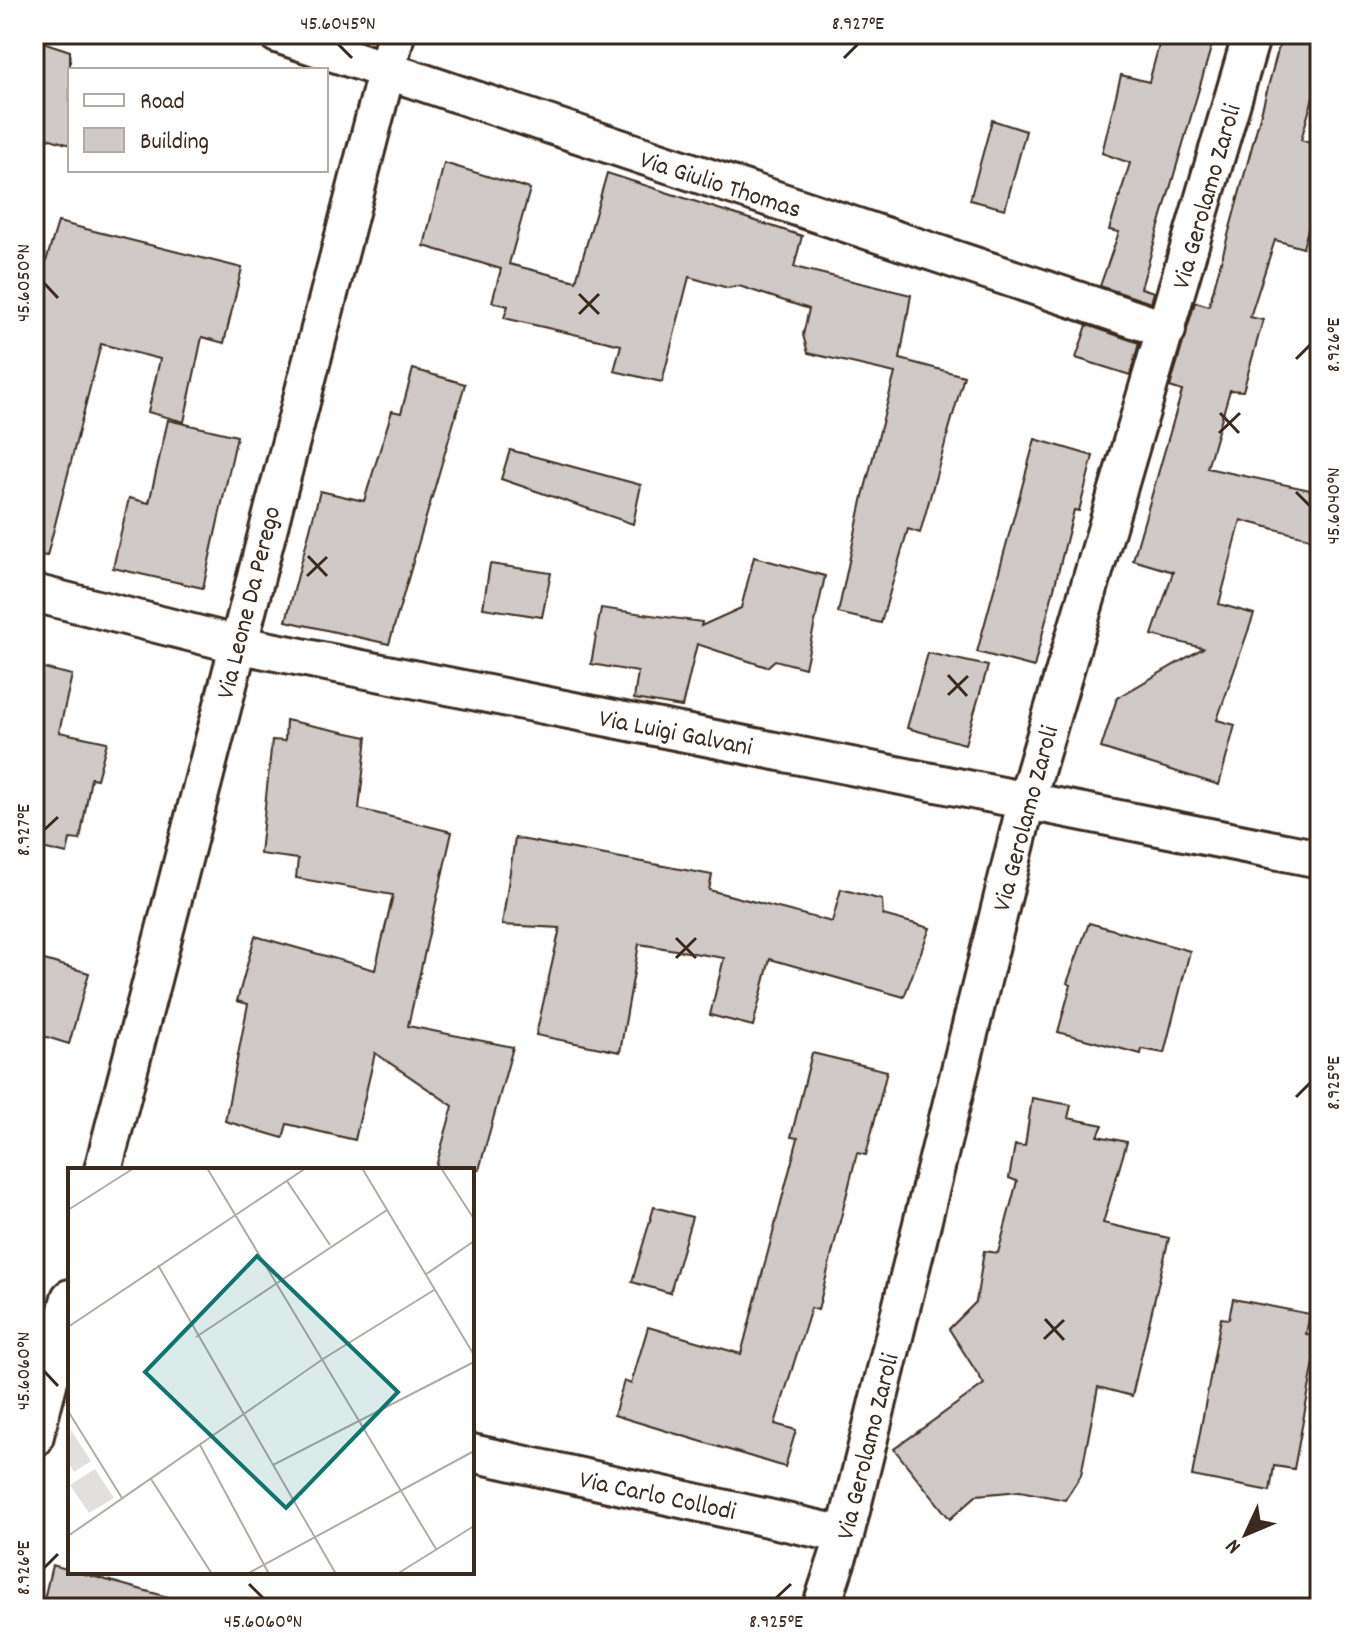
<svg xmlns="http://www.w3.org/2000/svg" width="1354" height="1642" viewBox="0 0 1354 1642" font-family="Dekko,sans-serif">
	<style>
		.building { fill: #cfcac7; stroke: #3b2a1e; stroke-width: 2 }
		.lines { fill: none; stroke-linecap: round; stroke-linejoin: round }
		.street-casing { stroke: #3b2a1e; stroke-width: 42 }
		.street { stroke: #fff; stroke-width: 36 }
		.ticks { fill: none; stroke: #3b2a1e; stroke-width: 3 }
		.labels { text-anchor: middle; stroke-width: 6; stroke-linejoin: round; paint-order: stroke }
		.street-label { font-size: 26px; fill: #3b2a1e; stroke: #fff }
		.inset-road { fill: none; stroke: #b1aaa5; stroke-width: 2 }
		.view { fill: #0f766e; fill-opacity: 0.15; stroke: #0f766e; stroke-width: 4 }
		.inset-edge { fill: none; stroke: #3b2a1e; stroke-width: 4 }
		.neatline { fill: none; stroke: #3b2a1e; stroke-width: 3 }
		.ticks-label { font-size: 20px; text-anchor: middle; fill: #3b2a1e }
	</style>
	<rect width="100%" height="100%" fill="#fff"/>
	<filter id="ink" filterUnits="userSpaceOnUse"><feTurbulence type="fractalNoise" baseFrequency=".0125" numOctaves="2"/><feDisplacementMap in="SourceGraphic" scale="16" xChannelSelector="R" yChannelSelector="G"/><feConvolveMatrix kernelMatrix="1 2 1 2 8 2 1 2 1" color-interpolation-filters="sRGB"/></filter>
	<g filter="url(#ink)">
		<g class="building">
			<path d="M1162 34H1215L1141 288 1154 292 1151 303 1100 286 1119 232 1109 230 1130 163 1102 153 1121 75 1149 82Z"/>
			<path d="M1282 35 1320 45V72L1301 140 1320 146V183L1303 248 1275 240 1250 317 1263 320 1243 391 1230 390 1207 468 1320 492V541L1241 520 1219 604 1254 614 1217 720 1235 725 1219 785 1101 748 1117 698 1203 648 1152 635 1173 572 1133 560 1182 391 1170 387 1195 302 1209 306Z"/>
			<path d="M34 39 70 51V145L34 134Z"/>
			<path d="M992 120 1026 131 1005 209 970 200Z"/>
			<path d="M444 163 530 189 509 264 576 281 607 173 802 236 794 267 911 295 900 359 964 376 920 533 908 529 881 623 838 613 863 496 895 373 808 353 803 335 809 309 739 286 728 288 689 277 662 382 614 371 621 345 504 318 508 306 492 302 501 269 424 246Z"/>
			<path d="M58 222 242 268 224 343 202 337 184 422 148 412 160 359 101 344 47 556 34 554V301Z"/>
			<path d="M1087 325 1139 343 1130 375 1076 358Z"/>
			<path d="M413 369 465 384 389 644 286 621 320 491 364 501 392 411 401 413Z"/>
			<path d="M168 420 237 436 203 588 113 568 129 498 149 503Z"/>
			<path d="M1035 439 1093 456 1079 511 1074 510 1034 667 977 652Z"/>
			<path d="M510 450 641 485 633 524 501 479Z"/>
			<path d="M754 557 825 576 805 668 775 660 767 667 697 644 682 707 634 699 638 672 591 664 601 608 702 622 701 626 741 608Z"/>
			<path d="M490 564 551 573 542 617 483 608Z"/>
			<path d="M928 653 988 666 965 744 907 728Z"/>
			<path d="M34 666 72 675 59 732 107 742 97 779 91 778 80 840 70 839 67 854 34 846Z"/>
			<path d="M286 720 367 737 359 809 452 832 408 1026 513 1047 479 1170H435L453 1106 375 1053 355 1140 287 1124 283 1138 225 1121 248 1004 237 1001 255 936 375 970 393 895 296 878 298 859 260 854 272 740 285 741Z"/>
			<path d="M515 838 712 875 709 890 832 922 841 889 882 900 883 915 930 928 904 997 770 959 753 1026 710 1015 724 958 639 944 620 1052 536 1035 560 928 502 925Z"/>
			<path d="M1089 923 1190 951 1164 1053 1142 1049 1141 1054 1058 1032 1071 985 1067 983Z"/>
			<path d="M34 957 89 973 69 1044 34 1033Z"/>
			<path d="M812 1053 887 1071 866 1155 857 1153 818 1310 811 1308 775 1424 796 1430 785 1467 614 1415 624 1381 631 1384 648 1327 741 1354 798 1138 791 1137Z"/>
			<path d="M1032 1098 1071 1105 1068 1118 1103 1125 1098 1136 1127 1142 1103 1223 1169 1238 1132 1396 1098 1387 1081 1475 1065 1500 1020 1491 977 1495 950 1519 894 1449 984 1384 949 1329 976 1302 984 1251 998 1253 1017 1181 1009 1178 1015 1145 1025 1146Z"/>
			<path d="M654 1207 692 1217 670 1293 632 1282Z"/>
			<path d="M1233 1299 1310 1314 1306 1334 1319 1336 1294 1469 1274 1466 1270 1491 1192 1476 1221 1318 1229 1319Z"/>
			<path d="M52 1565 168 1597 166 1608H42Z"/>
		</g>
		<g class="lines">
			<defs>
				<g id="street">
					<path d="M277 34 1167 330"/>
					<path d="M34 593 236 644 1320 859"/>
					<path d="M103 1170 396 34"/>
					<path d="M34 1439 70 1298"/>
					<path d="M472 1453 845 1535"/>
					<path d="M821 1608 845 1535 1027 799 1252 34"/>
				</g>
			</defs>
			<use href="#street" class="street-casing"/>
			<use href="#street" class="street"/>
		</g>
	</g>
	<path class="ticks" d="M338 44 352 58M844 58 858 44M44 283 58 298M579 294 599 314M579 314 599 294M1296 359 1310 345M1220 413 1239 433M1219 433 1240 413M1296 492 1310 506M308 556 327 576M307 576 327 557M948 675 967 696M948 695 968 676M44 830 58 817M676 938 696 958M676 958 696 938M1296 1097 1310 1083M1045 1319 1064 1340M1044 1339 1064 1320M44 1371 58 1386M44 1568 58 1554M249 1584 263 1598M776 1598 791 1584"/>
	<g class="labels">
		<g class="street-label">
			<text transform="translate(721 183) rotate(18)" y="9">Via Giulio Thomas</text>
			<text transform="translate(1205 196) rotate(-74)" y="9">Via Gerolamo Zaroli</text>
			<text transform="translate(247 602) rotate(-76)" y="9">Via Leone Da Perego</text>
			<text transform="translate(676 731) rotate(11)" y="9">Via Luigi Galvani</text>
			<text transform="translate(1024 818) rotate(-75)" y="9">Via Gerolamo Zaroli</text>
			<text transform="translate(866 1446) rotate(-76)" y="9">Via Gerolamo Zaroli</text>
			<text transform="translate(658 1494) rotate(12)" y="9">Via Carlo Collodi</text>
		</g>
	</g>
	<g transform="translate(68 1168)">
		<rect width="406" height="406" fill="#fff"/>
		<path d="M3 262 23 293 6 304 0 294ZM27 301 46 330 21 345 2 317Z" fill="#e2e0de"/>
		<path class="inset-road" d="M139 0 368 381M294 0 406 187M373 0 406 51M219 13 262 77M0 42 66 0M90 97 268 406M357 107 406 73M0 159 238 0M128 169 319 42M0 243 54 330M132 277 201 406M205 297 406 194M83 311 144 406M0 368 255 191 366 122M179 406 406 283M329 406 406 358"/>
		<path class="view" d="M189 88 330 224 218 340 77 204Z"/>
		<rect width="406" height="406" class="inset-edge"/>
	</g>
	<rect width="1354" height="1642" fill="none" stroke="#fff" stroke-width="88"/>
	<rect x="68" y="68" width="260" height="104" fill="#ffffff" stroke="#b1aaa5" stroke-width="2"/>
	<rect x="84" y="94" width="40" height="12" fill="#ffffff" stroke="#b1aaa5" stroke-width="2"/>
	<text x="140" y="108" font-size="24" fill="#3b2a1e">Road</text>
	<rect x="84" y="128" width="40" height="24" fill="#cfcac7" stroke="#b1aaa5" stroke-width="2"/>
	<text x="140" y="148" font-size="24" fill="#3b2a1e">Building</text>
	<g transform="translate(1246 1534) rotate(226)" stroke="#ffffff" stroke-width="6" paint-order="stroke">
	<path d="M0-6L14 30L0 20L-14 30Z" fill="#3b2a1e"/>
	<text y="-12" font-size="22" font-weight="bold" text-anchor="middle" fill="#3b2a1e">N</text>
	</g>
	<rect x="44" y="44" width="1266" height="1554" class="neatline"/>
	<g class="ticks-label">
		<text x="338" y="29">45.6045°N</text>
		<text x="858" y="29">8.927°E</text>
		<text transform="translate(22 283) rotate(-90)" y="7">45.6050°N</text>
		<text transform="translate(1332 345) rotate(-90)" y="7">8.926°E</text>
		<text transform="translate(1332 506) rotate(-90)" y="7">45.6040°N</text>
		<text transform="translate(22 830) rotate(-90)" y="7">8.927°E</text>
		<text transform="translate(1332 1083) rotate(-90)" y="7">8.925°E</text>
		<text transform="translate(22 1371) rotate(-90)" y="7">45.6060°N</text>
		<text transform="translate(22 1568) rotate(-90)" y="7">8.926°E</text>
		<text x="263" y="1627">45.6060°N</text>
		<text x="776" y="1627">8.925°E</text>
	</g>
</svg>
